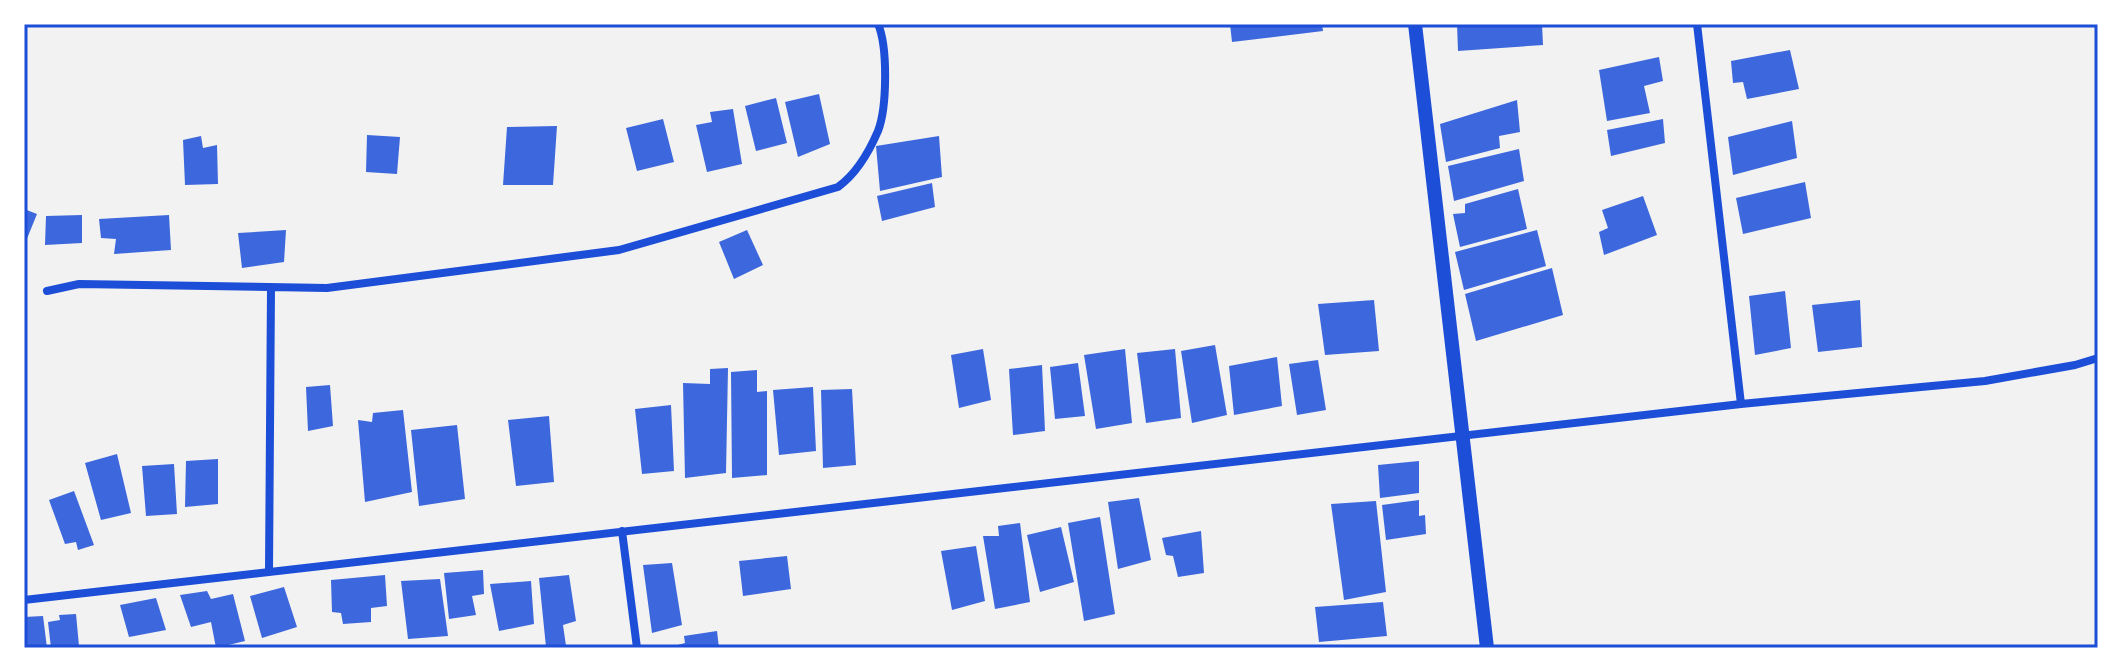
<svg xmlns="http://www.w3.org/2000/svg" width="2122" height="672" viewBox="0 0 2122 672" font-family="'Nunito Sans',sans-serif">
	<style>
		.building { fill: #3d67dc }
		.lines { fill: none; stroke-linecap: round; stroke-linejoin: round }
		.minor { stroke: #1d4ed8; stroke-width: 8 }
		.tertiary { stroke: #1d4ed8; stroke-width: 14 }
		.neatline { fill: none; stroke: #1d4ed8; stroke-width: 3 }
	</style>
	<rect width="100%" height="100%" fill="#f2f2f2"/>
	<!-- building -->
	<path class="building" d="M 1230,24 L 1322,24 L 1323,31 L 1232,42 Z
		M 1457,24 L 1542,24 L 1543,45 L 1458,51 Z
		M 1790,50 L 1799,89 L 1747,99 L 1743,82 L 1733,83 L 1731,61 Z
		M 1659,57 L 1663,81 L 1644,86 L 1650,113 L 1607,121 L 1599,70 Z
		M 819,94 L 830,144 L 798,157 L 785,102 Z
		M 776,98 L 787,143 L 756,151 L 745,106 Z
		M 1517,100 L 1520,132 L 1499,136 L 1500,148 L 1446,162 L 1440,124 Z
		M 733,109 L 742,164 L 707,172 L 696,125 L 712,122 L 710,112 Z
		M 663,119 L 674,162 L 637,171 L 626,128 Z
		M 1663,119 L 1665,143 L 1611,156 L 1607,130 Z
		M 1792,121 L 1797,158 L 1733,175 L 1728,137 Z
		M 557,126 L 553,185 L 503,185 L 507,127 Z
		M 367,135 L 400,137 L 397,174 L 366,172 Z
		M 201,136 L 203,148 L 217,145 L 218,184 L 185,185 L 183,140 Z
		M 939,136 L 942,177 L 880,191 L 876,146 Z
		M 1519,149 L 1524,181 L 1454,201 L 1448,166 Z
		M 1805,182 L 1811,218 L 1743,234 L 1736,198 Z
		M 932,183 L 935,207 L 882,221 L 877,196 Z
		M 1518,189 L 1527,229 L 1460,247 L 1453,214 L 1465,213 L 1465,204 Z
		M 1643,196 L 1657,235 L 1604,255 L 1599,232 L 1608,228 L 1602,210 Z
		M 24,209 L 37,214 L 24,246 Z
		M 82,215 L 82,243 L 45,245 L 46,216 Z
		M 169,215 L 171,250 L 114,254 L 116,239 L 101,238 L 99,219 Z
		M 286,230 L 284,262 L 242,268 L 238,233 Z
		M 747,230 L 763,265 L 734,279 L 719,242 Z
		M 1537,230 L 1546,266 L 1464,290 L 1455,252 Z
		M 1552,268 L 1563,315 L 1476,341 L 1465,294 Z
		M 1785,291 L 1791,348 L 1755,355 L 1749,296 Z
		M 1374,300 L 1379,351 L 1325,355 L 1318,304 Z
		M 1860,300 L 1862,347 L 1818,352 L 1812,305 Z
		M 1215,345 L 1227,415 L 1192,423 L 1181,351 Z
		M 983,349 L 991,400 L 959,408 L 951,355 Z
		M 1125,349 L 1132,423 L 1096,429 L 1084,355 Z
		M 1175,349 L 1181,418 L 1146,423 L 1137,353 Z
		M 1277,357 L 1282,406 L 1234,415 L 1229,366 Z
		M 1318,360 L 1326,410 L 1297,415 L 1289,364 Z
		M 1078,363 L 1085,416 L 1055,419 L 1050,367 Z
		M 1042,365 L 1045,431 L 1013,435 L 1009,369 Z
		M 728,368 L 726,473 L 685,478 L 683,383 L 710,384 L 710,369 Z
		M 757,370 L 757,392 L 767,391 L 767,475 L 732,478 L 731,372 Z
		M 330,385 L 333,426 L 308,431 L 306,387 Z
		M 813,387 L 816,451 L 779,455 L 773,390 Z
		M 852,389 L 856,465 L 823,468 L 821,390 Z
		M 671,405 L 674,471 L 642,474 L 635,409 Z
		M 403,410 L 412,492 L 365,502 L 358,420 L 372,422 L 373,413 Z
		M 549,416 L 554,482 L 516,486 L 508,420 Z
		M 457,425 L 465,499 L 419,506 L 411,430 Z
		M 117,454 L 131,513 L 101,520 L 85,463 Z
		M 218,459 L 218,504 L 185,507 L 186,461 Z
		M 1419,461 L 1419,493 L 1380,498 L 1378,465 Z
		M 174,464 L 177,514 L 146,516 L 142,466 Z
		M 74,491 L 94,545 L 78,550 L 76,542 L 65,544 L 49,500 Z
		M 1139,498 L 1151,560 L 1118,569 L 1108,502 Z
		M 1419,500 L 1419,516 L 1425,515 L 1426,534 L 1386,540 L 1382,505 Z
		M 1376,501 L 1386,592 L 1344,600 L 1331,504 Z
		M 1100,517 L 1115,614 L 1084,621 L 1068,523 Z
		M 1020,523 L 1030,602 L 995,609 L 983,536 L 999,536 L 998,526 Z
		M 1061,527 L 1074,582 L 1040,592 L 1027,535 Z
		M 1201,531 L 1204,573 L 1178,577 L 1173,556 L 1166,555 L 1162,538 Z
		M 976,546 L 985,601 L 952,610 L 941,551 Z
		M 787,556 L 791,589 L 743,596 L 739,561 Z
		M 672,563 L 682,625 L 652,633 L 643,565 Z
		M 483,570 L 484,594 L 472,596 L 476,615 L 449,619 L 444,573 Z
		M 385,575 L 387,606 L 371,608 L 371,622 L 343,624 L 341,613 L 332,612 L 331,580 Z
		M 569,575 L 576,621 L 563,625 L 566,646 L 546,647 L 539,578 Z
		M 440,579 L 448,636 L 408,639 L 401,581 Z
		M 531,581 L 534,624 L 499,631 L 490,584 Z
		M 284,587 L 297,627 L 262,638 L 250,596 Z
		M 207,591 L 211,599 L 233,594 L 245,641 L 216,648 L 211,622 L 191,627 L 180,595 Z
		M 156,598 L 166,630 L 129,637 L 120,605 Z
		M 1383,602 L 1387,636 L 1319,642 L 1315,607 Z
		M 76,614 L 79,646 L 51,648 L 48,622 L 60,620 L 59,615 Z
		M 43,616 L 47,648 L 24,648 L 24,617 Z
		M 717,631 L 719,648 L 667,648 L 685,643 L 684,636 Z"/>
	<g class="lines">
		<!-- minor -->
		<path class="minor" d="M 1697,24 L 1741,404
			M 47,291 L 79,284 L 327,288 L 619,250 L 838,187 C 856,174 869,152 878,131 C 887,108 888,47 878,24
			M 622,531 L 637,648
			M 269,571 L 271,288
			M 24,600 L 1741,404 L 1985,381 L 2075,365 L 2098,358"/>
		<!-- tertiary -->
		<path class="tertiary" d="M 1415,24 L 1487,648"/>
	</g>
	<!-- border -->
	<rect width="2122" height="672" fill="none" stroke="#ffffff" stroke-width="52"/>
	<rect x="26" y="26" width="2070" height="620" class="neatline"/>
</svg>
